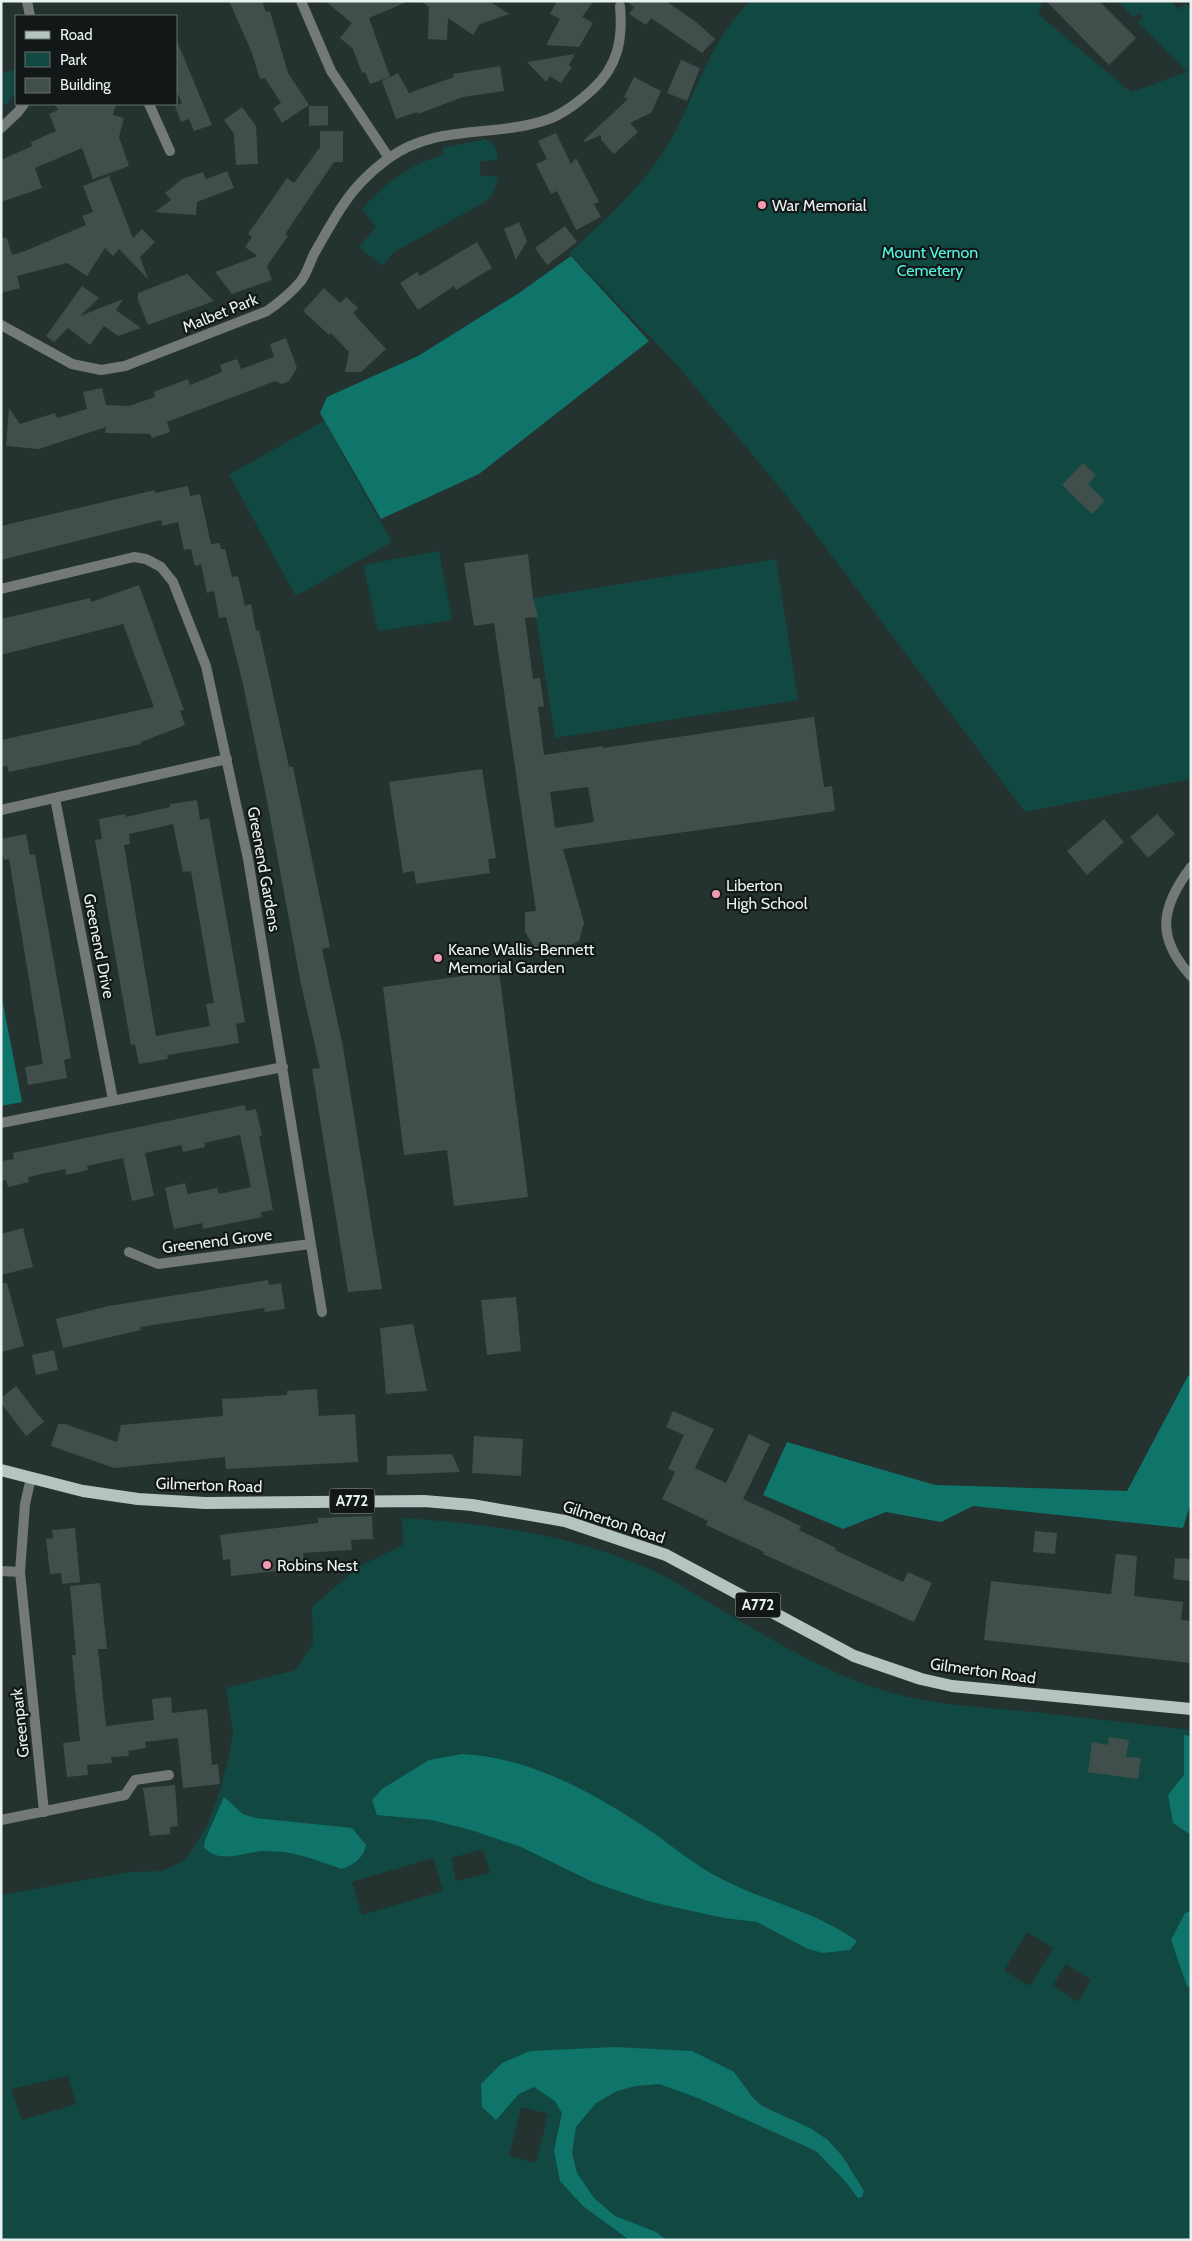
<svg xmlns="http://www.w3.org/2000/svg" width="1192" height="2241" viewBox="0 0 1192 2241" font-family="Cabin,sans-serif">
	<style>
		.green { fill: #114842; fill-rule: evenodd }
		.forest { fill: #0f756a }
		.building { fill: #404f4c; fill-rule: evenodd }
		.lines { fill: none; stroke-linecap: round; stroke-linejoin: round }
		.street { stroke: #727978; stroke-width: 10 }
		.primary { stroke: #b5c3c1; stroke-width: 12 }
		.poi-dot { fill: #f29ab0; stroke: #121817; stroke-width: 2 }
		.labels { text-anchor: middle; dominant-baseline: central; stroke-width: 4.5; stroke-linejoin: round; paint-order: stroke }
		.shield { fill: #121817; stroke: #a8b1b0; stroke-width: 1 }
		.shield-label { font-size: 15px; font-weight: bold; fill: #e9f2f1 }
		.poi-label { font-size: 16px; fill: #e9f2f1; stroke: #121817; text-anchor: start }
		.park-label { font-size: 16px; fill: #52f8e4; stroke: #121817 }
		.street-label { font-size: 16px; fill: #e9f2f1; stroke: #121817 }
	</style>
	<rect width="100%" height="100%" fill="#243230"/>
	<!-- green -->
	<path class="green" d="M 751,1 L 1043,1 L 1038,14 L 1131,92 L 1187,72 L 1138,22 L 1143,18 L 1139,13 L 1134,18 L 1118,1 L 1175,1 L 1173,3 L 1178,10 L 1186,3 L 1191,9 L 1191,779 L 1025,812 L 786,495 L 677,365 L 569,253 C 608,217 647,183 673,136 C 698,89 711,38 751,1 Z
		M 16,69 L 16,91 L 6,106 L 1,101 L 1,74 Z
		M 485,139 C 495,144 498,148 497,160 L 480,161 L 480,175 L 498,177 L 493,194 L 485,202 L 394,252 L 382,266 L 359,247 L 376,227 L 362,209 C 384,184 411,163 444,155 L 442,148 Z
		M 324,421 L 392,542 L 296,596 L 229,475 Z
		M 439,551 L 452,620 L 378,631 L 363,565 Z
		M 776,559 L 798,700 L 555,738 L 533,598 Z
		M 402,1518 C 482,1523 563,1533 638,1564 C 666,1575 692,1592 718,1608 C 773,1640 827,1674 889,1692 C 933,1705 980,1707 1025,1711 C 1081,1717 1136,1724 1191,1730 L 1191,2240 L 1,2240 L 1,1895 L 130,1872 L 162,1871 L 185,1860 L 207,1826 L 219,1794 L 229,1757 L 233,1732 L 226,1688 L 296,1670 L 313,1643 L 312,1607 L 358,1567 L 403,1545 ZM 483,1849 L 490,1873 L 456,1881 L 451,1858 ZM 433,1858 L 443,1891 L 362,1915 L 352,1882 ZM 1027,1932 L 1053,1948 L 1030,1986 L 1004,1971 ZM 1066,1964 L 1091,1980 L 1078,2002 L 1053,1985 ZM 68,2076 L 76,2104 L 22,2120 L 11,2089 ZM 521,2107 L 548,2114 L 536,2163 L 509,2156 Z"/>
	<!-- forest -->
	<path class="forest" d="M 571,256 L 649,341 L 479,474 L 381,519 L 320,413 L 327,397 L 418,356 L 519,293 Z
		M 1,993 L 22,1102 L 1,1106 Z
		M 1191,1375 L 1191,1502 L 1183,1528 L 973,1506 L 941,1522 L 886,1512 L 843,1529 L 763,1495 L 787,1442 L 935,1485 L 1127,1491 L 1188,1376 Z
		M 1184,1735 L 1191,1736 L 1191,1835 L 1173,1823 L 1168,1795 L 1184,1775 Z
		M 462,1754 C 525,1757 585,1788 637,1822 C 663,1838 686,1859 712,1874 C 758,1900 814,1910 857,1941 L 850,1950 L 823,1953 L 808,1949 L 757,1922 L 724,1918 L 651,1902 L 595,1883 L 521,1847 L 474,1831 L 432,1820 L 377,1815 L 372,1800 L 382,1789 L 429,1760 Z
		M 224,1797 L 243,1814 L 255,1818 L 352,1828 L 366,1845 C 363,1858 355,1864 342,1869 C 315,1860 293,1850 263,1851 C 243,1852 219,1865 204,1847 L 205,1840 Z
		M 1191,1911 L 1191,1988 L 1187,1986 L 1171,1940 L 1185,1913 Z
		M 614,2047 L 692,2051 L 734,2072 L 753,2098 L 762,2106 L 810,2128 L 828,2140 L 843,2157 L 864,2191 L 862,2197 L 858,2198 L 846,2182 L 816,2151 L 698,2098 L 659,2084 L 636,2086 L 617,2091 L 596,2103 L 576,2127 L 572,2153 L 577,2173 L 594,2198 L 615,2216 L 656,2232 L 665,2239 L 628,2239 L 583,2206 L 560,2181 L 554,2151 L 562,2113 L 555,2101 L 534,2087 L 519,2094 L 496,2120 L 482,2107 L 481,2084 L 502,2063 L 530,2051 Z"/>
	<!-- building -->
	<path class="building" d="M 229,1 L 262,1 L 266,12 L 270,11 L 288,73 L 309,105 L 282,123 L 273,108 L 281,103 L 265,78 L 260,79 L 252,53 Z
		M 325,1 L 409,1 L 369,18 L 390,77 L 370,84 L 365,72 L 362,73 L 353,49 L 340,38 L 352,23 Z
		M 421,1 L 489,1 L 509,14 L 480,24 L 473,35 L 448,18 L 447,40 L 428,39 L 429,7 Z
		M 557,1 L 594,1 L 582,17 L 593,23 L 579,47 L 546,45 L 560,19 L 550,14 Z
		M 626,1 L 666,1 L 696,22 L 715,39 L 702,53 L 651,18 L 646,25 L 629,14 L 634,7 Z
		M 1046,1 L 1099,1 L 1136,38 L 1109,65 Z
		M 176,39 L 212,125 L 194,131 L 189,119 L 181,122 L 175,106 L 182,103 L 176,90 Z
		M 575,54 L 569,65 L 572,67 L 561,83 L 550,76 L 546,82 L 527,62 Z
		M 681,60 L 700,68 L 687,101 L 667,93 Z
		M 500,66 L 504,91 L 463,97 L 418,114 L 417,112 L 396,119 L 382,81 L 398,73 L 409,93 L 454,77 L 453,74 Z
		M 634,77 L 661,91 L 651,113 L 630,123 L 638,132 L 614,154 L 601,140 L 601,135 L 585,142 L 584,140 L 628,99 L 624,97 Z
		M 55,104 L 116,104 L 113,115 L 124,118 L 119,137 L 129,166 L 93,179 L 82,148 L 35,168 L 42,188 L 1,202 L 1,160 L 32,146 L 31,142 L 56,131 L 49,114 L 58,110 Z
		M 309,106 L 328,106 L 328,125 L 309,126 Z
		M 242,107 L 256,126 L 258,164 L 236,165 L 234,134 L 224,120 Z
		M 320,131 L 343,131 L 343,162 L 334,162 L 285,234 L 288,236 L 267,266 L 272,280 L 232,294 L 215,272 L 257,256 L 245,247 L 252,237 L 248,234 L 287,178 L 294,183 L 320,147 Z
		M 556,133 L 571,164 L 576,158 L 599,202 L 594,204 L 601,217 L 576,230 L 557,191 L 551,194 L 536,164 L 547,159 L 538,141 Z
		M 227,171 L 234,188 L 197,202 L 196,215 L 155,212 L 171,200 L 165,193 L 182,179 L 203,172 L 206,179 Z
		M 109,176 L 133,238 L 142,229 L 155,242 L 140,257 L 148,279 L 119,249 L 113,256 L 105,248 L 87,276 L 67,263 L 17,276 L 20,288 L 1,293 L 1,238 L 7,238 L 12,255 L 25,251 L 86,225 L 82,216 L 93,212 L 83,186 Z
		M 519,222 L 527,241 L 516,260 L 504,229 Z
		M 565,226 L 577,242 L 547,265 L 535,248 Z
		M 477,242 L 492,268 L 456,290 L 454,286 L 418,310 L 400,283 L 417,272 L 420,276 Z
		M 187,274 L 214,301 L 148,325 L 138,300 L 138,293 Z
		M 82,286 L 99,298 L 80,316 L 123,299 L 116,310 L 141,328 L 118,336 L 104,326 L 90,345 L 68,328 L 54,342 L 46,336 Z
		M 324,288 L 340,303 L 346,297 L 358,308 L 353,313 L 386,349 L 361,372 L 345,372 L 349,352 L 331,333 L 329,335 L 303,311 Z
		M 286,338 L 297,368 L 289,381 L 282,384 L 275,381 L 167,422 L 170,432 L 152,438 L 150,434 L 105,433 L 106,427 L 39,449 L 6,446 L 9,408 L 20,424 L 55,413 L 57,418 L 87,409 L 83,392 L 102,388 L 106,405 L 129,406 L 155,397 L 154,392 L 188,379 L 190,385 L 222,372 L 220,365 L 237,359 L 241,369 L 274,357 L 270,344 Z
		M 1083,463 L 1096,475 L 1088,484 L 1105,501 L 1092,514 L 1062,485 Z
		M 188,486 L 190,496 L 200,494 L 211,544 L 220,543 L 221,549 L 225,549 L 232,577 L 238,576 L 245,606 L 251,604 L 256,631 L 259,630 L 289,767 L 293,767 L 330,947 L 322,949 L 343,1047 L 382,1289 L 348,1292 L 312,1069 L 320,1068 L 301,984 L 267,801 L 243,684 L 226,617 L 219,618 L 214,591 L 207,593 L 201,564 L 195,566 L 191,549 L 184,550 L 178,522 L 162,526 L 161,520 L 1,560 L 1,526 L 155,490 L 155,493 Z
		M 528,554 L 533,598 L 538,617 L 525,618 L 533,679 L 540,678 L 544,706 L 538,707 L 544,755 L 603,746 L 603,748 L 814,717 L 824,787 L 832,786 L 835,811 L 563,849 L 584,923 L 579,941 L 558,952 L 535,948 L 525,932 L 525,912 L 536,911 L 494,623 L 474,626 L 464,563 ZM 588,787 L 594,822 L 555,828 L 550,792 Z
		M 139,585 L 184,710 L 180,711 L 185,725 L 141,742 L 141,744 L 9,772 L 7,766 L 1,767 L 1,740 L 154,707 L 123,624 L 1,655 L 1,619 L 90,598 L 91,602 Z
		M 482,769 L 496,858 L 488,859 L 490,873 L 416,884 L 414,871 L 403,873 L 389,782 Z
		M 197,800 L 200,820 L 209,818 L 245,1022 L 236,1024 L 239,1043 L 167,1055 L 168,1059 L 139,1064 L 135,1044 L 131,1045 L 95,840 L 102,839 L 99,819 L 125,814 L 126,817 L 170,807 L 170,804 ZM 173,824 L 183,872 L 191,871 L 214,1003 L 206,1004 L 210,1026 L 156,1036 L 124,845 L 130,844 L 129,834 Z
		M 1157,814 L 1175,834 L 1148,858 L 1130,837 Z
		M 1104,819 L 1124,842 L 1087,875 L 1067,851 Z
		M 26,834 L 30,855 L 35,854 L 71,1058 L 64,1060 L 67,1078 L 28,1085 L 25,1067 L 43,1064 L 9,859 L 4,860 L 1,846 L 1,839 Z
		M 499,971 L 528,1197 L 454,1206 L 447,1150 L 404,1155 L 383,987 Z
		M 245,1105 L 246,1111 L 256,1109 L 262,1135 L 259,1136 L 273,1210 L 261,1212 L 262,1217 L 203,1229 L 202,1223 L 174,1229 L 165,1188 L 185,1183 L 188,1194 L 217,1188 L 219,1194 L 251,1187 L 240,1135 L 204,1143 L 205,1147 L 183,1152 L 181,1145 L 145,1153 L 154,1196 L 132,1201 L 123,1158 L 87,1166 L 88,1170 L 66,1175 L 65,1169 L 28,1177 L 29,1182 L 8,1187 L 6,1180 L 1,1181 L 1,1161 L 14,1159 L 13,1153 Z
		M 23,1228 L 33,1267 L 1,1275 L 1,1234 Z
		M 268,1280 L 269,1285 L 281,1283 L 285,1309 L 265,1312 L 264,1308 L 140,1327 L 141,1330 L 63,1348 L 56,1319 L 109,1306 Z
		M 1,1283 L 7,1283 L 24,1346 L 1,1352 Z
		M 516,1297 L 521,1351 L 487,1355 L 481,1300 Z
		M 413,1324 L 427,1391 L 386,1394 L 380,1328 Z
		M 54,1350 L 58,1370 L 36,1375 L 32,1355 Z
		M 16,1386 L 44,1422 L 26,1436 L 1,1403 L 1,1398 Z
		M 317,1389 L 319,1416 L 355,1414 L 358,1462 L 226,1469 L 225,1457 L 114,1468 L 51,1446 L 58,1424 L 65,1424 L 117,1442 L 121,1425 L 223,1416 L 222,1399 L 287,1395 L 287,1391 Z
		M 673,1411 L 714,1429 L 695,1468 L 726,1483 L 749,1434 L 770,1444 L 743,1499 L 801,1526 L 799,1530 L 836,1548 L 835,1550 L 903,1582 L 908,1572 L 932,1583 L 914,1622 L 763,1554 L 764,1552 L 706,1525 L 708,1521 L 662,1499 L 675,1472 L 668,1469 L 684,1435 L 666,1427 Z
		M 474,1436 L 523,1439 L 521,1476 L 472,1473 Z
		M 452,1454 L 460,1472 L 387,1475 L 387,1456 Z
		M 372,1516 L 373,1539 L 351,1540 L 352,1550 L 303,1553 L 305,1568 L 231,1576 L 230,1559 L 223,1560 L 220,1535 L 318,1523 L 318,1518 Z
		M 75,1528 L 80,1582 L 62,1584 L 61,1573 L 50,1574 L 46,1539 L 53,1538 L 52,1530 Z
		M 1035,1531 L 1057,1533 L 1055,1554 L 1033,1552 Z
		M 1116,1554 L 1137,1556 L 1134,1596 L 1183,1602 L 1181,1620 L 1191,1621 L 1191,1663 L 984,1640 L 991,1581 L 1111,1594 Z
		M 1175,1558 L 1191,1559 L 1191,1581 L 1173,1579 Z
		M 100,1583 L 107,1649 L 98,1649 L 106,1726 L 154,1720 L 152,1699 L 171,1697 L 172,1713 L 207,1709 L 212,1765 L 218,1764 L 220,1784 L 183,1788 L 178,1738 L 145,1742 L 146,1748 L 128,1751 L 129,1756 L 111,1757 L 112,1763 L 87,1765 L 88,1775 L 67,1777 L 63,1743 L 80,1741 L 72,1655 L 76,1655 L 70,1586 Z
		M 1109,1737 L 1129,1740 L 1126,1757 L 1141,1758 L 1138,1779 L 1088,1772 L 1092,1742 L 1108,1745 Z
		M 175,1785 L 178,1826 L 170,1827 L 170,1834 L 150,1836 L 143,1788 Z"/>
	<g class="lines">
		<!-- street -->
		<path class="street" d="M 27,1 L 30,16
			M 301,1 L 331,71 L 389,158
			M 149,104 L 170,151
			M 1,128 L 18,112 L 24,104
			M 1,325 L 72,364 L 101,370 L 125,366 L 267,311 C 280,302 291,293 301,281 C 307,273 310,262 314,254 C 323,238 332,222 341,208 C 353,189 371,171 389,158 C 437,123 496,138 549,119 C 565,113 581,100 593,89 C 618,66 623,39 620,6
			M 1,589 L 134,557 L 146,559 L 161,567 L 173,582 L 206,666 L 248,859 L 322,1312
			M 55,798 L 113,1100
			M 1,810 L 227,759
			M 1191,867 C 1161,907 1155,937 1191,976
			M 1,1123 L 283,1067
			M 129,1252 L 158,1264 L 310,1244
			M 31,1478 L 25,1504 L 20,1572 L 44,1812
			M 1,1571 L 20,1572
			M 1,1820 L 125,1795 L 135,1780 L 169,1775"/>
		<!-- primary -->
		<path class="primary" d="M 1,1470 L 83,1491 L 138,1499 L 205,1503 L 424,1501 L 472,1505 L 565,1521 L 666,1555 L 854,1656 L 921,1679 L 952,1686 L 1191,1709"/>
	</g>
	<!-- markers -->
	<g class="poi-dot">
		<circle cx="762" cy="205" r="5"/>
		<circle cx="716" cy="894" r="5"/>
		<circle cx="438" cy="958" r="5"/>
		<circle cx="267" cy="1565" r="5"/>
	</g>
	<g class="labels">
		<!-- shield labels -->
		<g class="shield">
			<rect x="329.5" y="1488.5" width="45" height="25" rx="4"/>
			<rect x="735.5" y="1592.5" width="45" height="25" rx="4"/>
		</g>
		<g class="shield-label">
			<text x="352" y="1501">A772</text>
			<text x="758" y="1605">A772</text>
		</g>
		<!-- poi labels -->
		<g class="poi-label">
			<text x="772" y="205">War Memorial</text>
			<text x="726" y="885">Liberton<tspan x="726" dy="18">High School</tspan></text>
			<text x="448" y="949">Keane Wallis-Bennett<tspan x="448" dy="18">Memorial Garden</tspan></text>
			<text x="277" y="1565">Robins Nest</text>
		</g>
		<!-- park labels -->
		<g class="park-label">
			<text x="930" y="252">Mount Vernon<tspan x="930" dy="18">Cemetery</tspan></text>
		</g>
		<!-- street labels -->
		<g class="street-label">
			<text transform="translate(220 313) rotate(-22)">Malbet Park</text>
			<text transform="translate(264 869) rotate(80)">Greenend Gardens</text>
			<text transform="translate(99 946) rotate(79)">Greenend Drive</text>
			<text transform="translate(217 1241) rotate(-7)">Greenend Grove</text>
			<text transform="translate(209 1485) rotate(2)">Gilmerton Road</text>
			<text transform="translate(614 1522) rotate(18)">Gilmerton Road</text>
			<text transform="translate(983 1671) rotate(8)">Gilmerton Road</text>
			<text transform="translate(20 1723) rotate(-96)">Greenpark</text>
		</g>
	</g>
	<!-- border -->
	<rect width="1192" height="2241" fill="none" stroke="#e9f2f1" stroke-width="5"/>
	<!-- legend -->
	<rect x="15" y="15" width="162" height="90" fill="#121817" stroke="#686f6e"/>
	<rect x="25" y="31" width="25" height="8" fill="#b5c3c1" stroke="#686f6e"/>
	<text x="60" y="40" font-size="15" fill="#e9f2f1">Road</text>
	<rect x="25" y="52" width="25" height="15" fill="#114842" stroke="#686f6e"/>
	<text x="60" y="65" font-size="15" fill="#e9f2f1">Park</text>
	<rect x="25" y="78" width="25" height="15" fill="#404f4c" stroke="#686f6e"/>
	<text x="60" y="90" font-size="15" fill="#e9f2f1">Building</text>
</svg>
